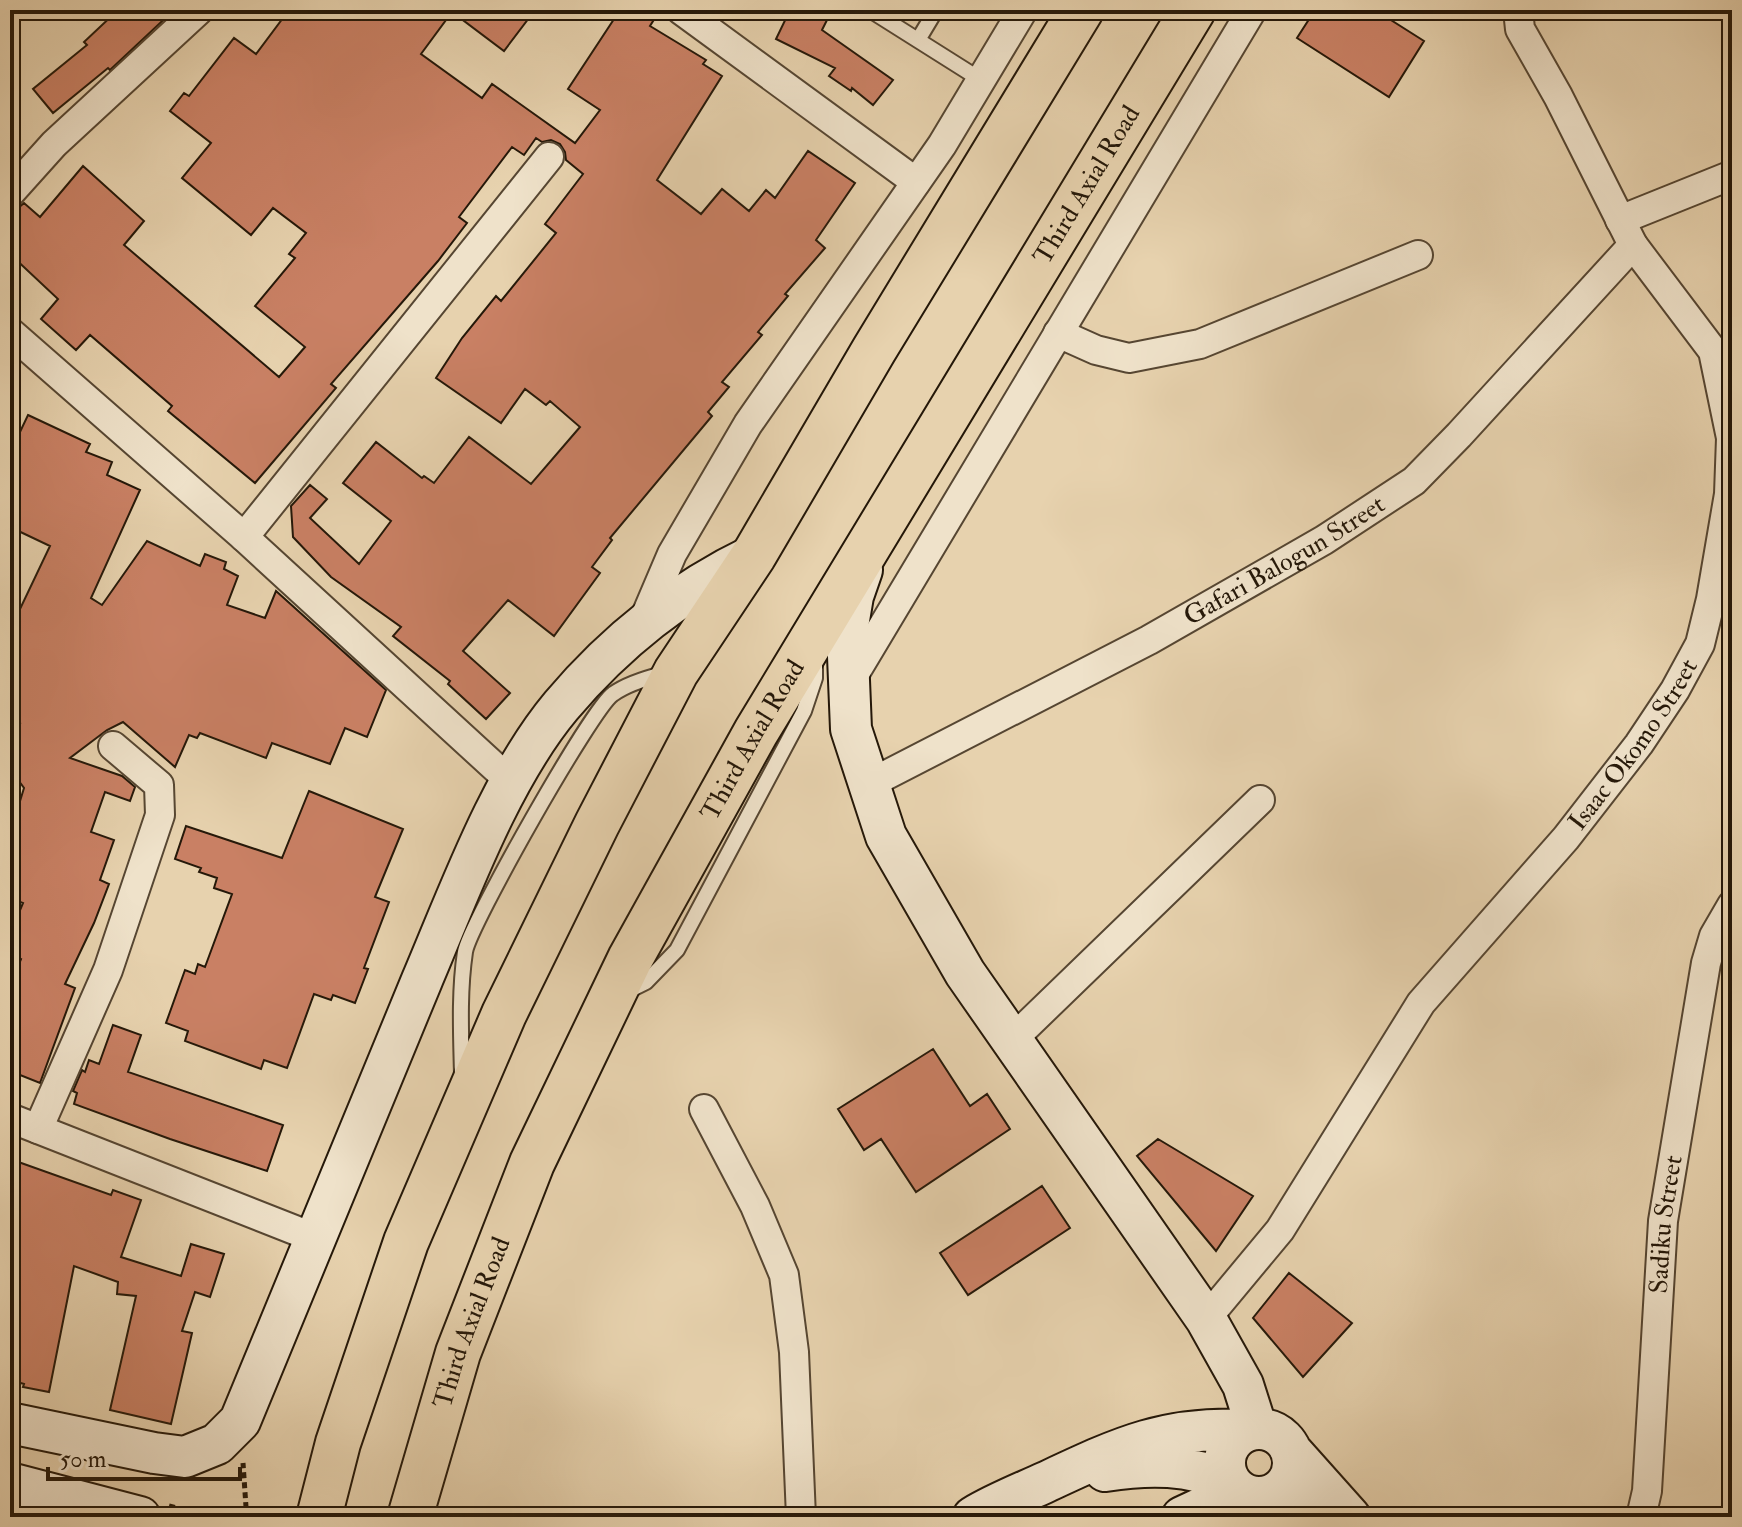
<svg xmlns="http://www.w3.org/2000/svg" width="1742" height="1527" viewBox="0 0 1742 1527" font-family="'IM FELL Double Pica',serif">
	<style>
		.building { fill: #c98064; stroke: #251809; stroke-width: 2 }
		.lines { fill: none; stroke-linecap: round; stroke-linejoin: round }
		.lane-casing { stroke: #564632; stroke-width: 18 }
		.street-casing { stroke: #564632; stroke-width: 32 }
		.secondary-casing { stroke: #251809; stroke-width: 44 }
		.highway-casing { stroke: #251809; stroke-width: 48 }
		.path { stroke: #251809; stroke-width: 5; stroke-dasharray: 6 4; stroke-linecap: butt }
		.lane { stroke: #efe2ca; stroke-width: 14 }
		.street { stroke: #efe2ca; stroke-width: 28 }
		.secondary { stroke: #efe2ca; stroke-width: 40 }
		.highway { stroke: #e7d2ae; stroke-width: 44 }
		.labels { text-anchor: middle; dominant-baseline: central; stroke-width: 6; stroke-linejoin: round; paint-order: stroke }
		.street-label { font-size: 26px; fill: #251809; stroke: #efe2ca }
	</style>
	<rect width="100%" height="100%" fill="#e7d2ae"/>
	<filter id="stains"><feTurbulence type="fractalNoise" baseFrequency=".0025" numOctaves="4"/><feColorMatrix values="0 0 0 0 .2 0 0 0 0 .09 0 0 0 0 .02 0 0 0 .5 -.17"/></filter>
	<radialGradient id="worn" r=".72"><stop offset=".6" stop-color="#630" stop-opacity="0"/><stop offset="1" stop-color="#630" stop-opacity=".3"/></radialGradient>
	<!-- building -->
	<path class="building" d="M 118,10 L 174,10 L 110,70 L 108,68 L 53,113 L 33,89 L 87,45 L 84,42 Z
		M 289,10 L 535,10 L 504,51 L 452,12 L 421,54 L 482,98 L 492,84 L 575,143 L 600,110 L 568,89 L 620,10 L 660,10 L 650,26 L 706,60 L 703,64 L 722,76 L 657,180 L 701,214 L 722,189 L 749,211 L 766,190 L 775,198 L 808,151 L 855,183 L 816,240 L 825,248 L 785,294 L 788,296 L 758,332 L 762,335 L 722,382 L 729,387 L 708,412 L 712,416 L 610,538 L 612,540 L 592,567 L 600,573 L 554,636 L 508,600 L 463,651 L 510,693 L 486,719 L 448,684 L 450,681 L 393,636 L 401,627 L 331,577 L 293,537 L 291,506 L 310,485 L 327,499 L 310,518 L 359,564 L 391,521 L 343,483 L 376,442 L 422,478 L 424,476 L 434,483 L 469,437 L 531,484 L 580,427 L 550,401 L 546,405 L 525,389 L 501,423 L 436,378 L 462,338 L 496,296 L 501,301 L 556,233 L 545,224 L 583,174 L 566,160 L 565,152 L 560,144 L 551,140 L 542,142 L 536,138 L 524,155 L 512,147 L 459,217 L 467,223 L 438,261 L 331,384 L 336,388 L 255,483 L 168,411 L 172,406 L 90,335 L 76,350 L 41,319 L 58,299 L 10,254 L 10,215 L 24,203 L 40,217 L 83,166 L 144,221 L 124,245 L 279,377 L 305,347 L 255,306 L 295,258 L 289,254 L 306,233 L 273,208 L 251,235 L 182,178 L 211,143 L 170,111 L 184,93 L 189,96 L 234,38 L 256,54 Z
		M 790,10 L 832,10 L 822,30 L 893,80 L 873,105 L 852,88 L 851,91 L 829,76 L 835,68 L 776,39 Z
		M 1315,10 L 1375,10 L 1424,41 L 1389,97 L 1297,38 Z
		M 28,415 L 90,444 L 86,452 L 112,462 L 107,475 L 140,490 L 91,598 L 102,605 L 147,541 L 200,566 L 205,554 L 226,562 L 224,569 L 238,576 L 227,605 L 265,618 L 276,591 L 386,690 L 367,737 L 345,728 L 330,764 L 272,743 L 266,758 L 200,733 L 197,738 L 189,735 L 175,767 L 123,722 L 107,730 L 70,758 L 122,776 L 135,787 L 130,801 L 105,792 L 91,832 L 114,840 L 100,880 L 109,884 L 94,923 L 65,984 L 75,988 L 40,1083 L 10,1071 L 10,988 L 21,959 L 10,955 L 10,934 L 23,903 L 10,898 L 10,834 L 24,788 L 10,769 L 10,730 L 20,723 L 10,710 L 10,630 L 50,546 L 10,527 L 10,453 Z
		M 309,791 L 403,829 L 375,897 L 389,902 L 364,968 L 368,969 L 355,1003 L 333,995 L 331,1000 L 314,994 L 287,1068 L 264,1060 L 261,1069 L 185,1041 L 188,1031 L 166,1023 L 185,970 L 195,974 L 198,964 L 205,967 L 232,894 L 214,888 L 217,878 L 199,872 L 201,868 L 175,859 L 186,826 L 282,858 Z
		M 113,1025 L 141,1035 L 128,1072 L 283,1125 L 267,1171 L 170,1139 L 74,1104 L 77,1093 L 73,1091 L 82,1070 L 85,1072 L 89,1060 L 99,1064 Z
		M 933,1049 L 970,1106 L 987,1094 L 1010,1129 L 916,1192 L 881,1139 L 864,1150 L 838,1109 Z
		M 1158,1139 L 1253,1196 L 1216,1251 L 1137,1156 Z
		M 10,1159 L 111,1195 L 113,1190 L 141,1200 L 121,1257 L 181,1276 L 191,1244 L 224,1254 L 210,1297 L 195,1292 L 182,1331 L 192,1333 L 171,1424 L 110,1410 L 136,1296 L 117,1294 L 118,1282 L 74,1266 L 49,1392 L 23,1387 L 24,1384 L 10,1380 Z
		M 1042,1186 L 1070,1228 L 968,1295 L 940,1253 Z
		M 1289,1273 L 1352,1323 L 1303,1377 L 1253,1318 Z"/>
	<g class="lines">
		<defs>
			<path id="lane" d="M 870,10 L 981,80
				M 918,40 L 936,10
				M 626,992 L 646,982 L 677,950 L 804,711 L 815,678 L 815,659
				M 462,1074 C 461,1034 459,992 465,952 C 469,926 592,708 613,694 C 627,684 647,678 663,674"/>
			<g id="street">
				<path d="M 681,10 L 916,182"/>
				<path d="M 10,193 L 54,144 L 199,10"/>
				<path d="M 1620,220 L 1732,175"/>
				<path d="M 10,332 L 244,537 L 510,781"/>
				<path d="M 1058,333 L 1096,350 L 1129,358 L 1200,344 L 1418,255"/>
				<path d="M 244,537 L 549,157"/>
				<path d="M 643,622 L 672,554 L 748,424 L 942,145 L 1023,10"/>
				<path d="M 849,683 L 1252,10"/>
				<path id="s1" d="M 867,785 L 1149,640 L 1324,540 L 1414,481 L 1459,435 L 1633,245"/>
				<path d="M 1013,1039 L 1260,800"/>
				<path d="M 704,1109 L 755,1206 L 784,1275 L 794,1352 L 801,1517"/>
				<path d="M 10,1118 L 315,1238"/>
				<path d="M 38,1129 L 108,970 L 160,815 L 159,785 L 113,746"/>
				<path id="s2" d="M 1206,1319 L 1280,1230 L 1421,1003 L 1566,838 L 1639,744 L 1675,690 L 1700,644 L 1711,599 L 1729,494 L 1731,438 L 1713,351 L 1633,245 L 1558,96 L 1520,29 L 1518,10"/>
				<path id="s3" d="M 1641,1517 L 1647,1491 L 1663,1221 L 1706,963 L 1714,936 L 1732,905"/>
			</g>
			<path id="secondary" d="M 862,570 L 853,596 L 847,632 L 851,729 L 886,836 L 965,973 L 1206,1319 L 1243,1385 L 1257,1429
				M 10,1423 L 154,1453 L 185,1457 L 217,1444 L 240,1421 C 300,1274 360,1127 422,980 C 459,893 500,779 561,706 C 614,643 679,591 754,555
				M1225 1463a34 34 0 1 1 68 0a34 34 0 1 1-68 0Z
				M 1292,1452 L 1350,1517
				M 1105,1471 C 1150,1464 1188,1464 1230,1482
				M 10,1483 L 140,1517
				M 1270,1496 L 1284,1501 L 1303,1517
				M 973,1517 C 996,1503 1022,1493 1046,1482 C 1121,1447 1164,1426 1249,1430
				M 1182,1517 L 1212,1503 L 1249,1496"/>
			<g id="highway">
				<path d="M 319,1517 L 338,1443 L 406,1242 L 504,1014 L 597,824 L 676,672 L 754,555 L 874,350 L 1081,10"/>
				<path id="s4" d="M 410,1517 L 458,1353 L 532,1163 L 630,959 L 756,732 L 1193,10"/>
			</g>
		</defs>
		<!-- lane casing -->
		<use href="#lane" class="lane-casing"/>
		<!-- street casing -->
		<use href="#street" class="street-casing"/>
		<!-- secondary casing -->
		<use href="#secondary" class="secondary-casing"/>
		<!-- highway casing -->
		<use href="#highway" class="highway-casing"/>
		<!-- path -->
		<path class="path" d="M 169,1506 L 211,1517
			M 241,1517 L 246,1507 L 243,1463"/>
		<!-- lane -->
		<use href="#lane" class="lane"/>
		<!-- street -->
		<use href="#street" class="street"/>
		<!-- secondary -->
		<use href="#secondary" class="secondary"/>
		<!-- highway -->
		<use href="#highway" class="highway"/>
	</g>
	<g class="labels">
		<!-- street labels -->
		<g class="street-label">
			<text stroke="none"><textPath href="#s4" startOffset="1500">Third Axial Road</textPath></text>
			<text stroke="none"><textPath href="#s1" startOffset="474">Gafari Balogun Street</textPath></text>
			<text stroke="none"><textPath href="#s4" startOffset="852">Third Axial Road</textPath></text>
			<text stroke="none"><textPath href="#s2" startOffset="718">Isaac Okomo Street</textPath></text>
			<text stroke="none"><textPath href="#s3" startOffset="294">Sadiku Street</textPath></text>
			<text stroke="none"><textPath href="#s4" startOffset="204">Third Axial Road</textPath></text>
		</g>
	</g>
	<!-- margin -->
	<rect width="1742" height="1527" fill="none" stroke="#e7d2ae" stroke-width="40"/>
	<rect x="12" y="12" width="1718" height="1503" fill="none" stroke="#251809" stroke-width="4"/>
	<rect x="20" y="20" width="1702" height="1487" fill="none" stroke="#251809" stroke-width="2"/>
	<!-- scale -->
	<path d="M48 1467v12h192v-12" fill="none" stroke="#251809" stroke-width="4"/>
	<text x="60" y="1467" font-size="24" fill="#251809" stroke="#efe2ca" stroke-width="6" paint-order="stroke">50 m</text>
	<rect width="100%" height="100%" filter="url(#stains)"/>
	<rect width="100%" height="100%" fill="url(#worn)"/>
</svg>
